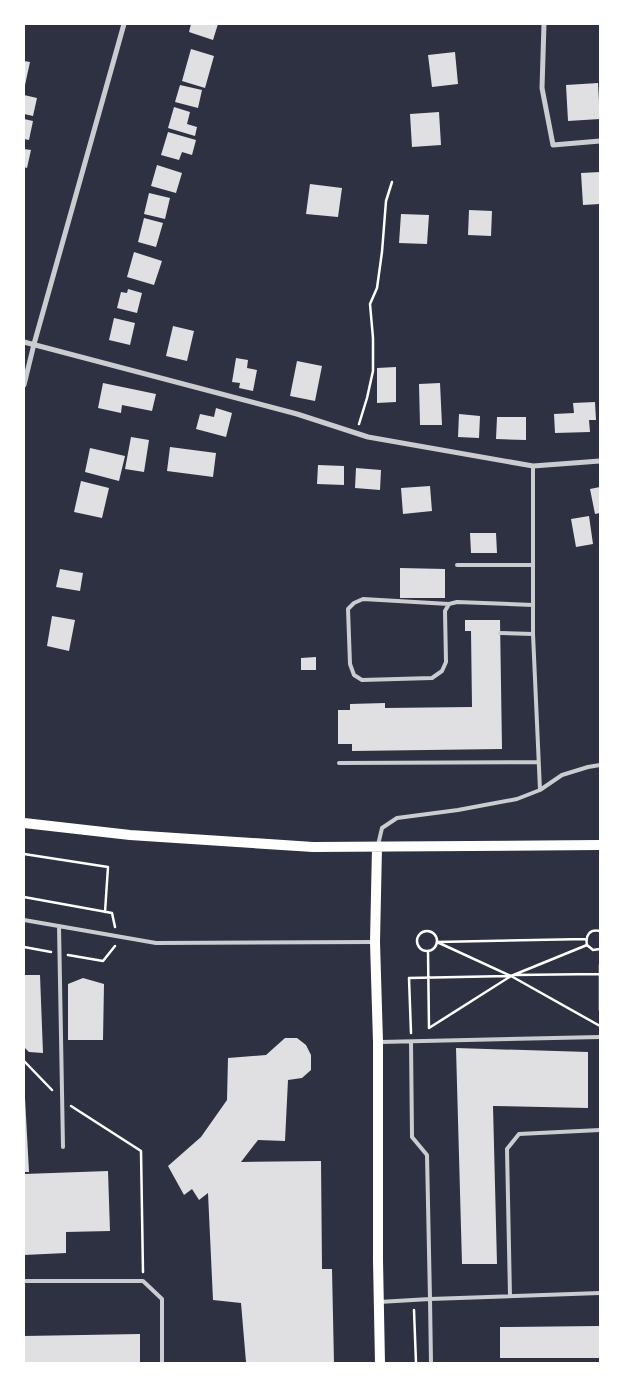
<svg xmlns="http://www.w3.org/2000/svg" width="624" height="1387" viewBox="0 0 624 1387" font-family="Mulish,sans-serif">
	<style>
		.building { fill: #e0e0e3 }
		.lines { fill: none; stroke-linecap: round; stroke-linejoin: round }
		.path { stroke: #fff; stroke-width: 2.5 }
		.service { stroke: #caccd0; stroke-width: 4 }
		.minor { stroke: #caccd0; stroke-width: 5 }
		.secondary { stroke: #fff; stroke-width: 10 }
	</style>
	<rect width="100%" height="100%" fill="#2d3142"/>
	<!-- building -->
	<path class="building" d="M 191,24 L 218,24 L 213,40 L 189,32 Z
		M 191,49 L 214,56 L 205,88 L 182,81 Z
		M 455,52 L 458,84 L 432,87 L 428,55 Z
		M 24,61 L 30,62 L 25,85 L 24,85 Z
		M 598,83 L 600,119 L 568,121 L 566,85 Z
		M 180,85 L 202,90 L 198,108 L 175,102 Z
		M 24,95 L 37,98 L 33,116 L 24,114 Z
		M 174,107 L 190,112 L 187,124 L 197,127 L 195,136 L 168,128 Z
		M 439,112 L 441,145 L 412,147 L 410,114 Z
		M 24,119 L 33,121 L 29,140 L 24,139 Z
		M 168,132 L 196,140 L 192,155 L 182,152 L 179,160 L 161,155 Z
		M 24,149 L 31,150 L 27,168 L 24,167 Z
		M 157,165 L 182,173 L 176,193 L 151,186 Z
		M 600,172 L 600,204 L 583,205 L 581,173 Z
		M 310,184 L 342,188 L 338,217 L 306,214 Z
		M 149,193 L 170,198 L 165,219 L 144,214 Z
		M 469,210 L 492,211 L 491,236 L 468,235 Z
		M 401,214 L 429,215 L 427,244 L 399,243 Z
		M 144,218 L 163,223 L 156,247 L 138,242 Z
		M 134,252 L 162,261 L 154,285 L 127,277 Z
		M 128,289 L 142,293 L 137,313 L 117,308 L 121,292 L 127,293 Z
		M 114,318 L 135,323 L 130,345 L 109,340 Z
		M 173,326 L 194,331 L 187,361 L 166,356 Z
		M 236,358 L 248,360 L 247,368 L 257,370 L 253,391 L 239,388 L 240,383 L 232,382 Z
		M 297,361 L 322,366 L 315,401 L 290,396 Z
		M 396,367 L 396,402 L 377,403 L 377,368 Z
		M 103,383 L 156,394 L 152,411 L 122,405 L 121,413 L 98,408 Z
		M 440,383 L 442,425 L 420,425 L 419,384 Z
		M 595,402 L 596,420 L 589,420 L 590,432 L 555,433 L 554,414 L 574,413 L 573,403 Z
		M 216,408 L 232,413 L 226,437 L 196,429 L 200,414 L 214,417 Z
		M 459,414 L 480,416 L 479,438 L 458,437 Z
		M 497,417 L 526,417 L 526,440 L 496,439 Z
		M 131,437 L 149,440 L 144,472 L 125,469 Z
		M 170,447 L 216,453 L 213,477 L 167,471 Z
		M 90,448 L 125,456 L 119,481 L 85,472 Z
		M 318,465 L 344,466 L 344,485 L 317,484 Z
		M 356,468 L 381,470 L 380,490 L 355,488 Z
		M 81,481 L 109,488 L 102,518 L 74,512 Z
		M 430,486 L 432,511 L 403,514 L 401,488 Z
		M 600,487 L 600,513 L 595,514 L 590,489 Z
		M 589,516 L 593,544 L 576,547 L 571,519 Z
		M 470,533 L 496,533 L 497,553 L 471,553 Z
		M 400,568 L 445,569 L 445,598 L 400,598 Z
		M 60,569 L 83,573 L 80,591 L 56,587 Z
		M 52,616 L 75,620 L 69,651 L 47,646 Z
		M 465,620 L 500,620 L 502,749 L 352,751 L 352,744 L 338,744 L 338,710 L 350,710 L 350,704 L 385,703 L 385,708 L 472,707 L 471,631 L 465,631 Z
		M 316,657 L 316,670 L 301,670 L 301,658 Z
		M 24,975 L 40,975 L 43,1053 L 29,1052 L 24,1047 Z
		M 83,978 L 104,984 L 103,1040 L 68,1040 L 68,984 Z
		M 285,1038 L 297,1038 L 306,1045 L 311,1055 L 311,1070 L 302,1078 L 288,1080 L 285,1141 L 258,1140 L 241,1162 L 321,1161 L 322,1269 L 332,1269 L 334,1363 L 253,1363 L 253,1362 L 246,1362 L 241,1303 L 213,1300 L 208,1193 L 199,1200 L 192,1189 L 184,1195 L 168,1166 L 201,1137 L 227,1100 L 228,1058 L 266,1055 Z
		M 456,1048 L 588,1052 L 588,1108 L 493,1106 L 497,1264 L 462,1264 Z
		M 24,1098 L 25,1098 L 29,1172 L 24,1172 Z
		M 108,1171 L 110,1231 L 66,1232 L 66,1253 L 24,1255 L 24,1174 Z
		M 600,1326 L 600,1358 L 500,1358 L 500,1327 Z
		M 140,1334 L 140,1363 L 24,1363 L 24,1336 Z"/>
	<g class="lines">
		<!-- path -->
		<path class="path" d="M 359,424 L 367,398 L 373,371 L 373,338 L 370,304 L 377,288 L 382,252 L 386,201 L 392,182
			M 24,854 L 108,867 L 105,912
			M 24,897 L 112,913 L 115,927
			M 600,931 C 590,929 585,935 587,945 L 593,950 L 600,949
			M417 941a10 10 0 1 1 20 0a10 10 0 1 1-20 0Z
			M 586,939 L 437,942 L 511,976 L 600,1026
			M 24,947 L 51,952
			M 428,951 L 429,1028 L 511,976 L 587,945
			M 68,955 L 103,961 L 115,946
			M 600,965 L 600,1010
			M 514,975 L 600,974
			M 411,1033 L 409,978 L 508,976
			M 24,1061 L 52,1090
			M 71,1106 L 141,1151 L 143,1272
			M 414,1310 L 416,1363"/>
		<!-- service -->
		<path class="service" d="M 533,466 L 533,634 L 540,790
			M 457,565 L 533,565
			M 449,604 L 363,599 L 354,603 L 348,609 L 350,664 L 354,675 L 362,680 L 432,678 L 442,671 L 446,662 L 445,611 L 449,604 L 457,602 L 533,605
			M 500,633 L 533,634
			M 339,763 L 538,762
			M 378,845 L 382,828 L 397,818 L 458,810 L 517,799 L 540,790 L 562,775 L 588,767 L 600,765
			M 24,920 L 156,943 L 373,942
			M 59,926 L 63,1147
			M 380,1042 L 600,1037
			M 24,1281 L 143,1281 L 162,1299 L 162,1363
			M 510,1296 L 507,1149 L 519,1134 L 600,1130
			M 379,1302 L 430,1299 L 427,1155 L 412,1137 L 411,1042
			M 431,1363 L 430,1299 L 600,1293"/>
		<!-- minor -->
		<path class="minor" d="M 544,24 L 542,88 L 553,145 L 600,141
			M 24,342 L 297,414 L 368,437 L 533,466 L 600,461
			M 24,385 L 34,344 L 124,24"/>
		<!-- secondary -->
		<path class="secondary" d="M 24,823 L 130,835 L 313,847 L 600,845
			M 377,847 L 375,942 L 378,1042 L 378,1260 L 380,1363"/>
	</g>
	<!-- border -->
	<rect width="624" height="1387" fill="none" stroke="#ffffff" stroke-width="50"/>
</svg>
